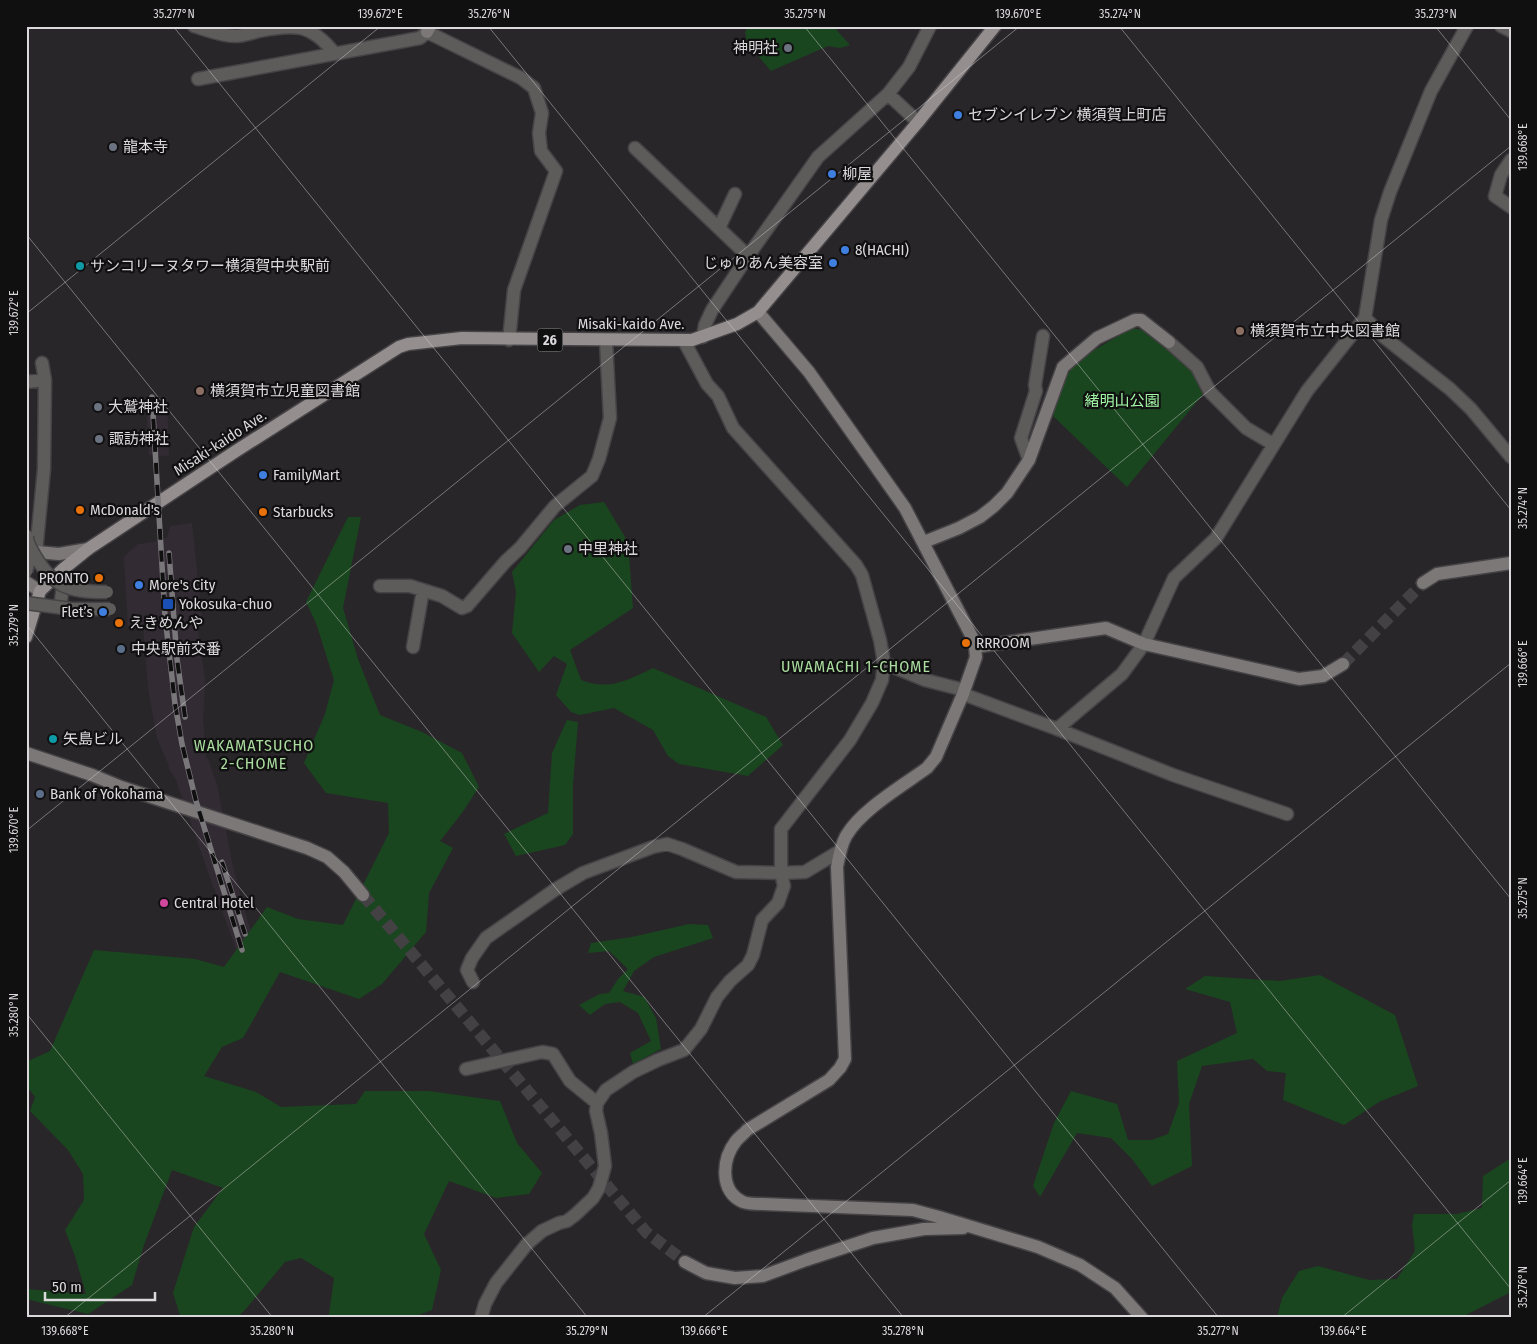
<svg xmlns="http://www.w3.org/2000/svg" width="1537" height="1344" viewBox="0 0 1537 1344" font-family="'Fira Sans Condensed','Noto Sans JP',sans-serif">
	<style>
		.built { fill: #332b34 }
		.green { fill: #19461e }
		.lines { fill: none; stroke-linecap: round; stroke-linejoin: round }
		.secondary-tunnel { stroke: #444145; stroke-width: 12; stroke-dasharray: 12 6; stroke-linecap: butt }
		.street-casing { stroke: #464346; stroke-width: 15 }
		.secondary-casing { stroke: #464346; stroke-width: 15 }
		.primary-casing { stroke: #464346; stroke-width: 15 }
		.street { stroke: #5e5b5b; stroke-width: 12 }
		.secondary { stroke: #7c7878; stroke-width: 12 }
		.primary { stroke: #948e8e; stroke-width: 12 }
		.rail-casing { stroke: #7a777b; stroke-width: 5.5 }
		.rail { stroke: #111011; stroke-width: 4; stroke-dasharray: 11; stroke-linecap: butt }
		.street-bridge-casing { stroke: #464346; stroke-width: 15; stroke-linecap: butt }
		.street-bridge { stroke: #5e5b5b; stroke-width: 12 }
		.ticks { fill: none; stroke: #dcd9dc; stroke-width: 1; stroke-opacity: 0.45 }
		.worship-dot { fill: #6b7280; stroke: #111011; stroke-width: 2 }
		.shop-dot { fill: #3f7fe0; stroke: #111011; stroke-width: 2 }
		.culture-dot { fill: #0f9aa8; stroke: #111011; stroke-width: 2 }
		.education-dot { fill: #8d6e63; stroke: #111011; stroke-width: 2 }
		.food-dot { fill: #e8710a; stroke: #111011; stroke-width: 2 }
		.transit-dot { fill: #1a4fb4; stroke: #111011; stroke-width: 2 }
		.service-dot { fill: #5c6f8a; stroke: #111011; stroke-width: 2 }
		.hotel-dot { fill: #d1479c; stroke: #111011; stroke-width: 2 }
		.labels { text-anchor: middle; dominant-baseline: central; stroke-width: 4.5; stroke-linejoin: round; paint-order: stroke }
		.shield { fill: #111011; stroke: #9f9d9f; stroke-width: 1 }
		.shield-label { font-size: 14px; font-weight: bold; fill: #dcd9dc }
		.poi-label { font-size: 15px; fill: #dcd9dc; stroke: #111011; text-anchor: start }
		.street-label { font-size: 15px; fill: #dcd9dc; stroke: #111011 }
		.park-label { font-size: 15px; fill: #a3f9a7; stroke: #111011 }
		.neighbourhood-label { font-size: 16px; letter-spacing: 1px; fill: #a9dc9e; stroke: #111011 }
		.neatline { fill: none; stroke: #dcd9dc; stroke-width: 2 }
		.ticks-label { font-size: 12px; text-anchor: middle; fill: #dcd9dc }
	</style>
	<rect width="100%" height="100%" fill="#29262a"/>
	<!-- built -->
	<path class="built" d="M 167,396 L 169,456 L 149,455 L 146,397 Z
		M 192,523 L 202,619 L 197,621 L 205,681 L 203,719 L 206,758 L 208,759 L 217,785 L 232,862 L 243,906 L 256,946 L 237,952 L 207,869 L 176,780 L 168,767 L 169,766 L 157,738 L 148,687 L 143,627 L 128,628 L 124,557 L 138,544 L 155,542 L 157,539 L 167,538 L 170,526 Z"/>
	<!-- green -->
	<path class="green" d="M 748,26 L 833,26 L 850,45 L 840,48 L 828,46 L 771,71 L 747,43 L 745,32 Z
		M 1132,328 L 1142,330 L 1193,371 L 1200,389 L 1204,393 L 1127,487 L 1053,416 L 1063,380 L 1079,359 Z
		M 604,502 L 628,542 L 633,608 L 570,650 L 581,680 C 609,691 628,680 653,668 L 766,717 L 783,745 L 748,776 L 679,764 L 668,756 L 653,730 L 614,708 L 580,715 L 571,712 L 556,695 L 567,664 L 554,656 L 539,672 L 512,633 L 516,592 L 512,572 L 554,520 L 580,505 Z
		M 348,517 L 361,517 L 343,608 L 358,659 L 380,715 L 422,732 L 462,753 L 479,787 L 462,813 L 440,841 L 453,848 L 429,893 L 426,932 L 382,984 L 359,999 L 280,972 L 243,1038 L 222,1047 L 204,1076 L 256,1092 L 281,1107 L 356,1104 L 365,1091 L 429,1091 L 500,1101 L 517,1143 L 542,1173 L 529,1194 L 496,1198 L 449,1181 L 424,1234 L 441,1270 L 432,1310 L 410,1318 L 327,1318 L 329,1314 L 334,1278 L 301,1258 L 285,1262 L 245,1310 L 236,1318 L 181,1318 L 173,1293 L 194,1227 L 223,1188 L 172,1170 L 144,1245 L 132,1285 L 88,1314 L 26,1299 L 26,1289 L 86,1294 L 75,1256 L 65,1230 L 84,1200 L 83,1174 L 68,1150 L 30,1111 L 35,1097 L 26,1085 L 26,1062 L 50,1051 L 94,950 L 195,959 L 224,967 L 267,907 L 298,919 L 343,925 L 389,833 L 388,803 L 326,793 L 304,763 L 325,714 L 334,680 L 316,623 L 306,602 Z
		M 567,720 L 578,722 L 573,784 L 573,834 L 565,845 L 516,856 L 504,834 L 548,813 L 552,753 Z
		M 689,924 L 708,925 L 713,938 L 654,957 L 634,971 L 623,991 L 644,997 L 656,1018 L 661,1049 L 633,1064 L 630,1053 L 651,1041 L 638,1013 L 620,1002 L 605,1004 L 590,1015 L 579,1005 L 600,994 L 609,993 L 618,979 L 628,969 L 609,951 L 588,953 L 591,943 L 632,937 Z
		M 1320,975 L 1395,1015 L 1418,1086 L 1379,1102 L 1344,1125 L 1283,1100 L 1286,1073 L 1267,1071 L 1253,1059 L 1202,1066 L 1189,1104 L 1192,1166 L 1152,1186 L 1132,1159 L 1111,1138 L 1077,1133 L 1040,1197 L 1033,1186 L 1054,1123 L 1071,1091 L 1117,1104 L 1128,1140 L 1151,1140 L 1168,1134 L 1179,1103 L 1177,1061 L 1237,1033 L 1230,1002 L 1185,989 L 1205,976 L 1280,981 Z
		M 1511,1158 L 1511,1292 L 1460,1318 L 1277,1318 L 1282,1298 L 1299,1271 L 1318,1266 L 1369,1280 L 1397,1279 L 1415,1251 L 1412,1225 L 1414,1214 L 1457,1214 L 1482,1208 L 1483,1176 Z"/>
	<g class="lines">
		<!-- secondary-tunnel -->
		<path class="secondary-tunnel" d="M 1343,664 L 1423,583
			M 363,895 L 646,1232 L 685,1262"/>
		<defs>
			<path id="street" d="M 194,26 C 207,30 221,36 236,36 C 243,36 251,33 259,31 C 294,24 311,23 335,54
				M 1501,26 L 1511,31
				M 198,79 L 420,38 L 427,32 L 521,78 L 534,88 L 542,113 L 539,133 L 541,151 L 556,171 L 514,290 L 509,340
				M 888,94 L 918,122
				M 635,148 L 748,256
				M 1511,160 L 1501,175 L 1495,196 L 1511,207
				M 719,228 L 735,194
				M 1365,318 L 1384,337 L 1450,389 L 1471,409 L 1511,457
				M 703,337 L 705,325 L 712,310 L 748,256 L 818,157 L 888,94 L 909,67 L 930,26
				M 1169,342 L 1197,367 L 1210,392 L 1246,428 L 1273,444
				M 26,382 L 45,380
				M 1029,460 L 1021,438 L 1036,391 L 1035,385 L 1043,336
				M 36,552 L 44,469 L 45,380 L 42,363
				M 380,586 L 410,586 L 442,596 L 462,608 L 467,606 L 506,561 L 520,548 L 555,506 L 592,476 L 599,459 L 610,418 L 606,340
				M 60,607 L 63,586
				M 413,647 L 423,590
				M 884,663 L 925,680 L 964,690
				M 963,694 L 1057,729 L 1173,775 L 1287,814
				M 1057,729 L 1122,674 L 1144,644 L 1174,578 L 1216,538 L 1307,391 L 1365,318 L 1381,220 L 1390,192 L 1431,91 L 1467,26
				M 473,982 L 467,970 L 472,958 L 486,938 L 556,889 L 583,873 L 653,847 L 667,844 L 682,849 L 736,872 L 781,873 L 805,872 L 840,851
				M 466,1069 L 542,1052 L 553,1054 L 570,1081 L 597,1103
				M 481,1318 L 485,1304 L 496,1283 L 527,1244 L 542,1231 L 559,1223 L 567,1221 L 575,1215 L 593,1198 L 599,1188 L 605,1166 L 601,1133 L 596,1111 L 597,1103 L 606,1090 L 633,1072 L 658,1060 L 684,1050 L 701,1029 L 717,997 L 730,981 L 748,965 L 753,955 L 762,920 L 778,903 L 784,886 L 781,873 L 781,829 L 850,740 L 872,703 L 882,680 L 884,663 L 880,640 L 862,575 L 856,565 L 733,428 L 718,396 L 707,384 L 684,341"/>
			<path id="secondary" d="M 427,32 L 430,26
				M 758,312 L 809,372 L 905,508 L 972,637 L 975,647
				M 924,542 L 959,528 L 980,517 L 994,506 L 1007,493 L 1029,460 L 1063,367 L 1097,338 L 1135,320 L 1141,320 L 1169,342
				M 26,551 L 59,554 L 88,549
				M 26,582 L 40,591
				M 1423,583 L 1437,574 L 1511,563
				M 26,753 L 92,775 L 121,787 L 307,848 L 327,857 L 344,872 L 363,895
				M 685,1262 L 706,1273 L 735,1278 L 763,1276 L 806,1260 L 873,1238 L 924,1229 L 963,1228
				M 1142,1318 L 1115,1288 L 1080,1265 L 1038,1247 L 939,1217 L 913,1210 L 762,1204 C 756,1204 748,1204 743,1202 C 719,1191 722,1159 736,1141 C 739,1137 744,1134 747,1130 L 829,1080 L 840,1068 L 845,1059 L 837,867 C 839,856 841,845 846,836 C 861,810 902,786 927,768 L 936,757 L 963,694 L 976,657 L 975,647 L 1106,628 L 1144,644 L 1299,679 L 1323,676 L 1343,664"/>
			<path id="primary" d="M 26,637 L 40,591 L 62,570 L 88,549 L 236,451 L 399,347 L 408,344 L 462,338 L 692,340 L 737,324 L 758,312 L 918,122 L 995,26"/>
		</defs>
		<!-- street casing -->
		<use href="#street" class="street-casing"/>
		<!-- secondary casing -->
		<use href="#secondary" class="secondary-casing"/>
		<!-- primary casing -->
		<use href="#primary" class="primary-casing"/>
		<!-- street -->
		<use href="#street" class="street"/>
		<!-- secondary -->
		<use href="#secondary" class="secondary"/>
		<!-- primary -->
		<use href="#primary" class="primary"/>
		<defs>
			<path id="rail" d="M 152,397 L 165,616 L 175,704 L 182,744 L 196,801 L 242,950
				M 169,553 L 177,659 L 185,717
				M 222,862 L 245,934"/>
		</defs>
		<!-- rail casing -->
		<use href="#rail" class="rail-casing"/>
		<!-- rail -->
		<use href="#rail" class="rail"/>
		<defs>
			<path id="street-bridge" d="M 31,549 C 51,586 66,592 107,592
				M 26,572 L 31,549 L 27,540 L 27,536
				M 26,603 L 71,609 L 110,609"/>
		</defs>
		<!-- street-bridge casing -->
		<use href="#street-bridge" class="street-bridge-casing"/>
		<!-- street-bridge -->
		<use href="#street-bridge" class="street-bridge"/>
	</g>
	<!-- ticks -->
	<path class="ticks" d="M 173,26 L 1219,1318M 488,26 L 1511,1289M 804,26 L 1511,899M 1119,26 L 1511,510M 1435,26 L 1511,120M 26,234 L 904,1318M 26,314 L 381,26M 26,624 L 588,1318M 26,831 L 1020,26M 26,1013 L 273,1318M 64,1318 L 1511,146M 702,1318 L 1511,663M 1341,1318 L 1511,1180"/>
	<!-- markers -->
	<g class="worship-dot">
		<circle cx="788" cy="48" r="5"/>
		<circle cx="113" cy="147" r="5"/>
		<circle cx="98" cy="407" r="5"/>
		<circle cx="99" cy="439" r="5"/>
		<circle cx="568" cy="549" r="5"/>
	</g>
	<g class="shop-dot">
		<circle cx="958" cy="115" r="5"/>
		<circle cx="832" cy="174" r="5"/>
		<circle cx="845" cy="250" r="5"/>
		<circle cx="833" cy="263" r="5"/>
		<circle cx="263" cy="475" r="5"/>
		<circle cx="139" cy="585" r="5"/>
		<circle cx="103" cy="612" r="5"/>
	</g>
	<g class="culture-dot">
		<circle cx="80" cy="266" r="5"/>
		<circle cx="53" cy="739" r="5"/>
	</g>
	<g class="education-dot">
		<circle cx="1240" cy="331" r="5"/>
		<circle cx="200" cy="391" r="5"/>
	</g>
	<g class="food-dot">
		<circle cx="80" cy="510" r="5"/>
		<circle cx="263" cy="512" r="5"/>
		<circle cx="99" cy="578" r="5"/>
		<circle cx="119" cy="623" r="5"/>
		<circle cx="966" cy="643" r="5"/>
	</g>
	<rect class="transit-dot" x="162" y="598" width="12" height="12" rx="2.5"/>
	<g class="service-dot">
		<circle cx="121" cy="649" r="5"/>
		<circle cx="40" cy="794" r="5"/>
	</g>
	<circle class="hotel-dot" cx="164" cy="903" r="5"/>
	<g class="labels">
		<!-- shield labels -->
		<rect class="shield" x="537.5" y="328.5" width="25" height="23" rx="4"/>
		<g class="shield-label">
			<text x="550" y="340">26</text>
		</g>
		<!-- poi labels -->
		<g class="poi-label">
			<text x="778" y="48" text-anchor="end">神明社</text>
			<text x="968" y="115">セブンイレブン 横須賀上町店</text>
			<text x="123" y="147">龍本寺</text>
			<text x="842" y="174">柳屋</text>
			<text x="855" y="250">8(HACHI)</text>
			<text x="823" y="263" text-anchor="end">じゅりあん美容室</text>
			<text x="90" y="266">サンコリーヌタワー横須賀中央駅前</text>
			<text x="1250" y="331">横須賀市立中央図書館</text>
			<text x="210" y="391">横須賀市立児童図書館</text>
			<text x="108" y="407">大鷲神社</text>
			<text x="109" y="439">諏訪神社</text>
			<text x="273" y="475">FamilyMart</text>
			<text x="90" y="510">McDonald's</text>
			<text x="273" y="512">Starbucks</text>
			<text x="578" y="549">中里神社</text>
			<text x="89" y="578" text-anchor="end">PRONTO</text>
			<text x="149" y="585">More's City</text>
			<text x="179" y="604">Yokosuka-chuo</text>
			<text x="93" y="612" text-anchor="end">Flet’s</text>
			<text x="129" y="623">えきめんや</text>
			<text x="976" y="643">RRROOM</text>
			<text x="131" y="649">中央駅前交番</text>
			<text x="63" y="739">矢島ビル</text>
			<text x="50" y="794">Bank of Yokohama</text>
			<text x="174" y="903">Central Hotel</text>
		</g>
		<!-- street labels -->
		<g class="street-label">
			<text x="631" y="324">Misaki-kaido Ave.</text>
			<text transform="translate(220 443) rotate(-33)">Misaki-kaido Ave.</text>
		</g>
		<!-- park labels -->
		<g class="park-label">
			<text x="1122" y="401">緒明山公園</text>
		</g>
		<!-- neighbourhood labels -->
		<g class="neighbourhood-label">
			<text x="856" y="666">UWAMACHI 1-CHOME</text>
			<text x="254" y="745">WAKAMATSUCHO<tspan x="254" dy="18">2-CHOME</tspan></text>
		</g>
	</g>
	<!-- border -->
	<rect width="1537" height="1344" fill="none" stroke="#111011" stroke-width="55"/>
	<!-- scale -->
	<path d="M45 1292v8h110v-8" fill="none" stroke="#dcd9dc" stroke-width="2.5"/>
	<text x="52" y="1292" font-size="15" fill="#dcd9dc" stroke="#111011" stroke-width="4" paint-order="stroke">50 m</text>
	<rect x="28" y="28" width="1482" height="1288" class="neatline"/>
	<g class="ticks-label">
		<text x="174" y="18">35.277°N</text>
		<text x="380" y="18">139.672°E</text>
		<text x="489" y="18">35.276°N</text>
		<text x="805" y="18">35.275°N</text>
		<text x="1018" y="18">139.670°E</text>
		<text x="1120" y="18">35.274°N</text>
		<text x="1436" y="18">35.273°N</text>
		<text transform="translate(1523 147) rotate(-90)" y="4">139.668°E</text>
		<text transform="translate(14 313) rotate(-90)" y="4">139.672°E</text>
		<text transform="translate(1523 508) rotate(-90)" y="4">35.274°N</text>
		<text transform="translate(14 625) rotate(-90)" y="4">35.279°N</text>
		<text transform="translate(1523 664) rotate(-90)" y="4">139.666°E</text>
		<text transform="translate(14 830) rotate(-90)" y="4">139.670°E</text>
		<text transform="translate(1523 898) rotate(-90)" y="4">35.275°N</text>
		<text transform="translate(14 1015) rotate(-90)" y="4">35.280°N</text>
		<text transform="translate(1523 1181) rotate(-90)" y="4">139.664°E</text>
		<text transform="translate(1523 1287) rotate(-90)" y="4">35.276°N</text>
		<text x="65" y="1335">139.668°E</text>
		<text x="272" y="1335">35.280°N</text>
		<text x="587" y="1335">35.279°N</text>
		<text x="704" y="1335">139.666°E</text>
		<text x="903" y="1335">35.278°N</text>
		<text x="1218" y="1335">35.277°N</text>
		<text x="1343" y="1335">139.664°E</text>
	</g>
</svg>
